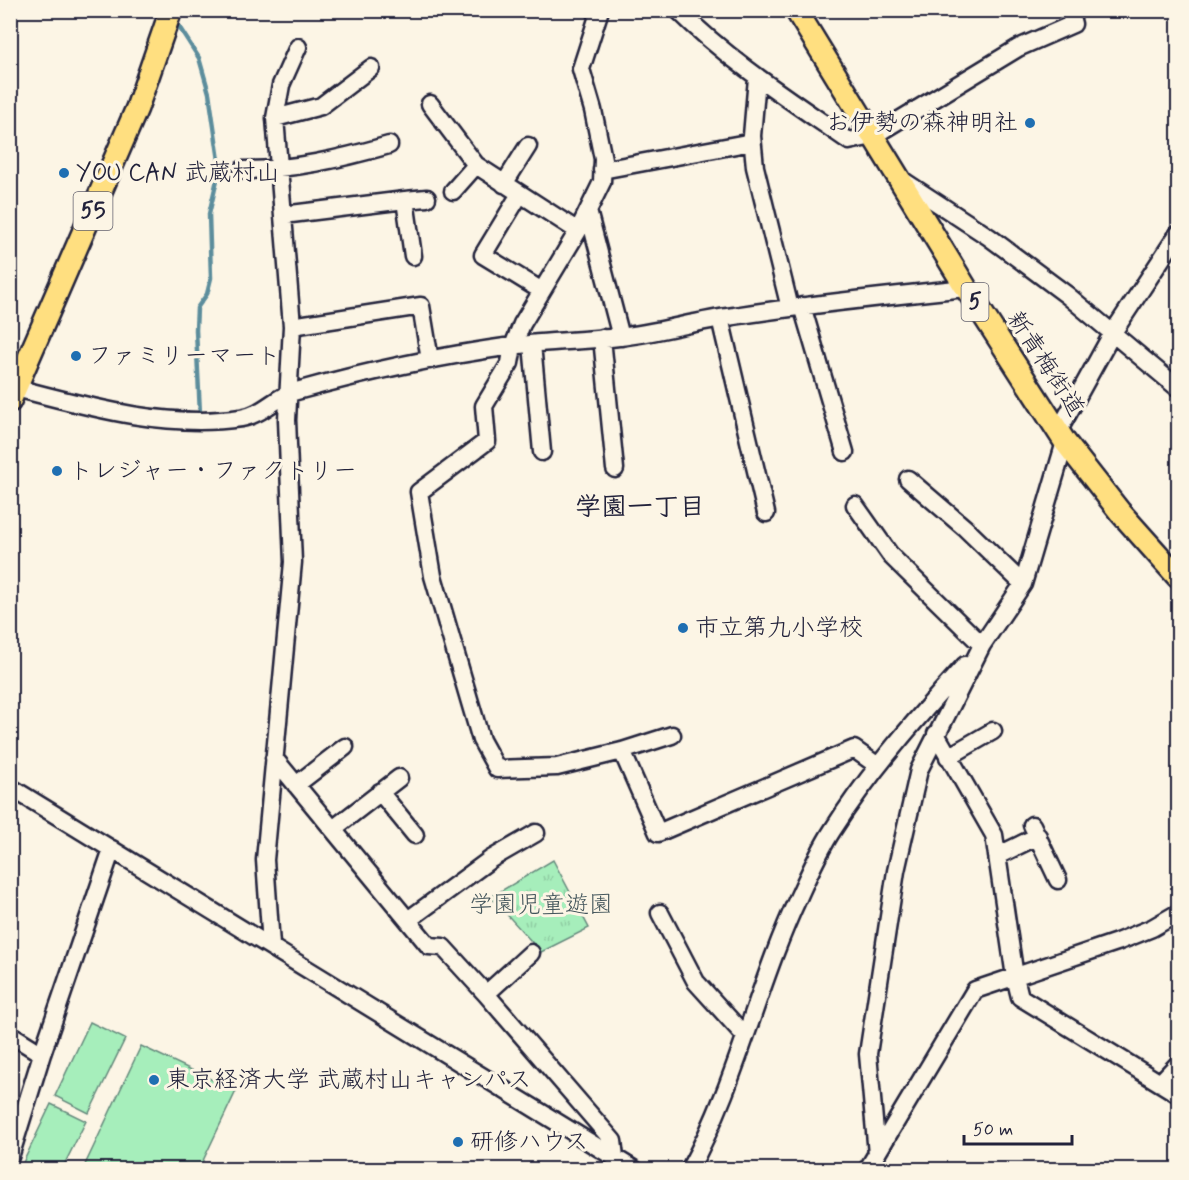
<svg xmlns="http://www.w3.org/2000/svg" width="1189" height="1180" viewBox="0 0 1189 1180" font-family="Mynerve,'Klee One',sans-serif">
	<style>
		.park { fill: url(#park-tufts); stroke: #64887b; stroke-width: 1.5 }
		.garden { fill: #a6eebb; stroke: #64887b; stroke-width: 1.5 }
		.lines { fill: none; stroke-linecap: round; stroke-linejoin: round }
		.stream { stroke: #5c8d9c; stroke-width: 4.5 }
		.minor-casing { stroke: #22223b; stroke-width: 21 }
		.major-casing { stroke: #22223b; stroke-width: 26 }
		.minor { stroke: #fcf5e5; stroke-width: 16 }
		.major { stroke: #ffdf80; stroke-width: 21 }
		.poi-dot { fill: #1f6fb2; stroke: #fcf5e5; stroke-width: 2 }
		.labels { text-anchor: middle; dominant-baseline: central; stroke-width: 6; stroke-linejoin: round; paint-order: stroke }
		.shield { fill: #fcf5e5; stroke: #63616e; stroke-width: 1.5 }
		.shield-label { font-size: 22px; font-weight: bold; fill: #22223b }
		.poi-label { font-size: 24px; fill: #22223b; stroke: #fcf5e5; text-anchor: start }
		.street-label { font-size: 24px; fill: #22223b; stroke: #fcf5e5 }
		.park-label { font-size: 24px; fill: #43555b; stroke: #fcf5e5 }
		.neighbourhood-label { font-size: 26px; font-weight: bold; fill: #22223b; stroke: #fcf5e5 }
	</style>
	<defs>
		<pattern id="park-tufts" width="24" height="20" patternUnits="userSpaceOnUse" patternTransform="scale(1.5)"><rect width="24" height="20" fill="#a6eebb"/><path d="M3 7l-1-3M5 7V3M7 7l1-3M15 17l-1-3M17 17v-4M19 17l1-3" fill="none" stroke="#8fcca2"/></pattern>
	</defs>
	<rect width="100%" height="100%" fill="#fcf5e5"/>
	<filter id="ink" filterUnits="userSpaceOnUse"><feTurbulence type="fractalNoise" baseFrequency=".0167" numOctaves="2"/><feDisplacementMap in="SourceGraphic" scale="12" xChannelSelector="R" yChannelSelector="G"/><feConvolveMatrix kernelMatrix="1 2 1 2 8 2 1 2 1" color-interpolation-filters="sRGB"/></filter>
	<g filter="url(#ink)">
		<!-- park -->
		<path class="park" d="M 553,860 L 589,928 L 541,952 L 491,897 Z"/>
		<!-- garden -->
		<path class="garden" d="M 90,1022 L 125,1039 L 89,1113 L 55,1096 Z
			M 141,1046 L 236,1091 L 199,1169 L 83,1169 Z
			M 51,1104 L 86,1121 L 62,1169 L 20,1169 Z"/>
		<g class="lines">
			<!-- stream -->
			<path class="stream" d="M 174,19 L 199,58 L 209,93 L 220,167 L 209,214 L 211,278 L 207,294 L 197,308 L 196,330 L 200,414"/>
			<defs>
				<path id="minor" d="M 600,10 L 581,69 L 593,110 L 603,159 L 602,182 L 578,231 L 522,324 L 513,346 L 510,363 L 484,406 L 487,441 L 419,492 L 433,576 L 481,740 L 497,769 L 557,767 L 622,751 L 672,735
					M 678,10 C 729,61 790,100 849,141 L 873,136 L 1018,48 L 1073,24 L 1069,10
					M 757,78 L 752,136 L 755,167 L 790,308
					M 430,104 L 476,165 L 578,231
					M 275,118 L 321,106 L 371,68
					M 242,170 C 293,170 340,159 389,145
					M 602,170 L 752,142
					M 899,178 L 989,237 L 1067,295 L 1178,388
					M 504,184 L 528,146
					M 453,191 L 476,165
					M 520,194 L 483,255 L 542,291
					M 405,200 L 427,198
					M 588,211 L 621,337
					M 283,215 L 405,200 L 413,256
					M 802,306 L 845,452
					M 720,318 L 766,513
					M 292,326 L 421,306 L 430,360
					M 602,338 L 615,469
					M 532,344 L 542,452
					M 16,388 C 89,407 166,429 241,418 C 262,415 276,397 293,392 C 365,372 439,356 512,346 C 548,341 584,341 619,337 C 658,333 695,321 734,316 C 811,304 888,296 966,288
					M 1058,432 L 1112,334 L 1178,234
					M 908,479 L 965,528 L 1023,584
					M 855,505 L 891,556 L 982,645
					M 936,734 L 994,835 L 1015,977 L 1020,997 L 1178,1094
					M 622,751 L 658,833 L 854,749 L 878,766
					M 948,757 L 993,731
					M 274,758 L 429,946 L 443,947 L 486,994 L 613,1141 L 615,1157
					M 296,785 L 345,747
					M 10,787 L 635,1170
					M 380,792 L 415,835
					M 1032,825 L 1058,880
					M 333,829 L 399,778
					M 997,856 L 1038,836
					M 660,913 L 696,982 L 745,1036
					M 408,920 L 491,859 L 536,833
					M 271,945 L 265,860 L 293,562 L 287,420 L 292,326 L 275,118 L 281,85 L 298,47
					M 486,994 L 531,953
					M 10,1034 L 42,1054
					M 1160,1083 L 1178,1064
					M 877,1154 L 868,1054 L 896,871 L 919,770 L 982,645 L 1023,584 L 1065,442
					M 10,1157 L 42,1054 L 112,849
					M 689,1170 C 737,1083 757,985 799,896 C 809,874 819,851 832,831 C 870,771 917,718 965,665
					M 867,1170 L 975,990 L 1117,942 L 1152,928 L 1178,913"/>
				<path id="major" d="M 796,10 L 966,288 L 1065,442 L 1120,512 L 1178,577
					M 10,401 L 137,108 L 171,10"/>
			</defs>
			<!-- minor casing -->
			<use href="#minor" class="minor-casing"/>
			<!-- major casing -->
			<use href="#major" class="major-casing"/>
			<!-- minor -->
			<use href="#minor" class="minor"/>
			<!-- major -->
			<use href="#major" class="major"/>
		</g>
	</g>
	<!-- markers -->
	<g class="poi-dot">
		<circle cx="1030" cy="123" r="6"/>
		<circle cx="64" cy="173" r="6"/>
		<circle cx="76" cy="356" r="6"/>
		<circle cx="57" cy="471" r="6"/>
		<circle cx="683" cy="628" r="6"/>
		<circle cx="154" cy="1080" r="6"/>
		<circle cx="458" cy="1142" r="6"/>
	</g>
	<g class="labels">
		<!-- shield labels -->
		<g class="shield">
			<rect x="73.5" y="192" width="39" height="38" rx="4.5"/>
			<rect x="961.5" y="283" width="27" height="38" rx="4.5"/>
		</g>
		<g class="shield-label">
			<text x="93" y="211">55</text>
			<text x="975" y="302">5</text>
		</g>
		<!-- poi labels -->
		<g class="poi-label">
			<text x="1018" y="123" text-anchor="end">お伊勢の森神明社</text>
			<text x="76" y="173">YOU CAN 武蔵村山</text>
			<text x="88" y="356">ファミリーマート</text>
			<text x="69" y="471">トレジャー・ファクトリー</text>
			<text x="695" y="628">市立第九小学校</text>
			<text x="166" y="1080">東京経済大学 武蔵村山キャンパス</text>
			<text x="470" y="1142">研修ハウス</text>
		</g>
		<!-- street labels -->
		<g class="street-label">
			<text transform="translate(1045 364) rotate(57)">新青梅街道</text>
		</g>
		<!-- park labels -->
		<g class="park-label">
			<text x="541" y="905">学園児童遊園</text>
		</g>
		<!-- neighbourhood labels -->
		<g class="neighbourhood-label">
			<text x="640" y="508">学園一丁目</text>
		</g>
	</g>
	<!-- margin -->
	<rect width="1189" height="1180" fill="none" stroke="#fcf5e5" stroke-width="36"/>
	<rect x="18" y="18" width="1153" height="1144" fill="none" stroke="#22223b" stroke-width="2" filter="url(#ink)"/>
	<!-- scale -->
	<path d="M964 1135v9h108v-9" fill="none" stroke="#22223b" stroke-width="3"/>
	<text x="973" y="1135" font-size="18" fill="#22223b" stroke="#fcf5e5" stroke-width="4.5" paint-order="stroke">50 m</text>
</svg>
